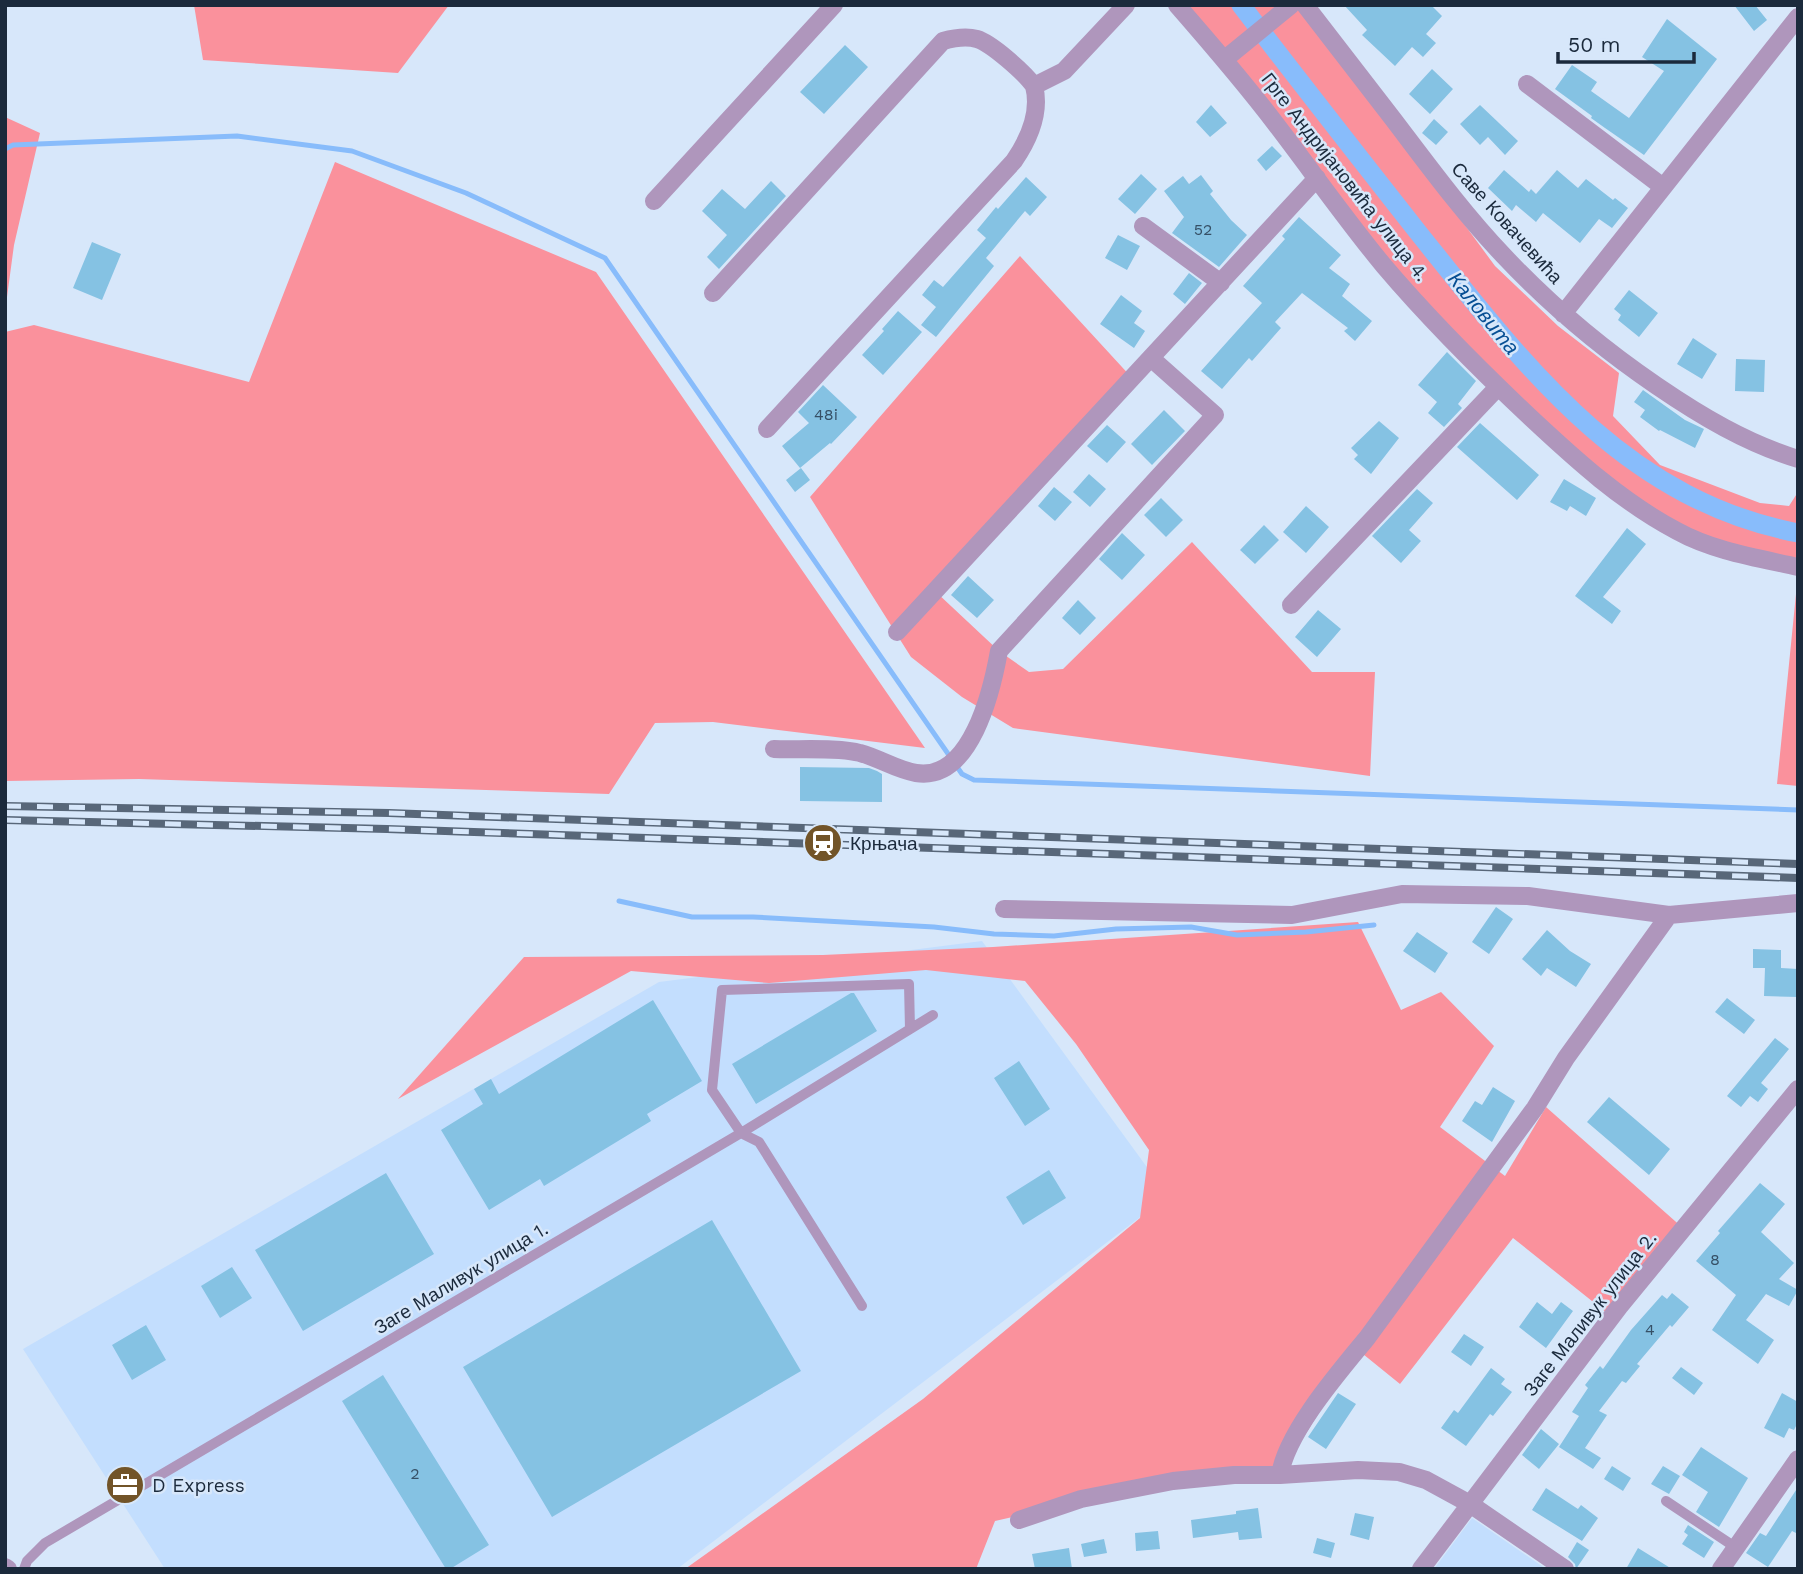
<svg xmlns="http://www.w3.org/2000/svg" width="1803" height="1574" viewBox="0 0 1803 1574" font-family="'Work Sans',sans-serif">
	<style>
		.built { fill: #c3defe }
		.green { fill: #fa919c }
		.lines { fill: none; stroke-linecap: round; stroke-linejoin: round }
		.stream { stroke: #88bcfb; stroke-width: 5 }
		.canal { stroke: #88bcfb; stroke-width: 19 }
		.building { fill: #85c2e3 }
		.lane { stroke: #af96bc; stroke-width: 10 }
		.street { stroke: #af96bc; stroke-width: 18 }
		.rail-casing { stroke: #586779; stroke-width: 8 }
		.rail { stroke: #d7e7fa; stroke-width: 5; stroke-dasharray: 16; stroke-linecap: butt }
		.labels { text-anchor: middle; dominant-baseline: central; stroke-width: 5; stroke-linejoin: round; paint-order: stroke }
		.number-label { font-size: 16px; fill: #365066 }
		.street-label { font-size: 19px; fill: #1b2a3c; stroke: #d7e7fa }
		.poi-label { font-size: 19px; fill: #1b2a3c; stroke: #d7e7fa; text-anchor: start }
		.water-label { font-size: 21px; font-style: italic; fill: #074f94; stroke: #d7e7fa }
	</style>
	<rect width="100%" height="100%" fill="#d7e7fa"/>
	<!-- built -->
	<path class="built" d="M 982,941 L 1168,1196 L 677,1569 L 165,1569 L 23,1349 L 659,982 Z
		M 1472,1518 L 1546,1569 L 1434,1569 Z"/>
	<!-- green -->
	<path class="green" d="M 194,5 L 449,5 L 398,73 L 203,60 Z
		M 1177,5 L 1303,5 L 1495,266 L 1558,326 L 1619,373 L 1613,416 L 1660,465 L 1760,503 L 1789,506 L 1798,492 L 1798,565 L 1708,544 L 1569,453 L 1407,292 Z
		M 5,117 L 40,133 L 14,245 L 5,312 Z
		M 335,162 L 596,272 L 925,748 L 713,722 L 655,723 L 609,794 L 139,779 L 5,781 L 5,332 L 34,325 L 249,382 Z
		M 1020,256 L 1133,379 L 936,592 L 999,651 L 1029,672 L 1063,669 L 1192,542 L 1312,672 L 1375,672 L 1370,776 L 1013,728 L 962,697 L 911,657 L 810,497 Z
		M 1798,574 L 1798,786 L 1777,784 Z
		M 1358,922 L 1401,1010 L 1441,992 L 1494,1046 L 1440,1127 L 1505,1176 L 1546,1107 L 1684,1229 L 1612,1317 L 1513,1238 L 1400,1384 L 1358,1350 L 1280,1475 L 1173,1481 L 995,1521 L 976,1569 L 685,1569 L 923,1399 L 1140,1218 L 1149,1150 L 1076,1044 L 1025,981 L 926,970 L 769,983 L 631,971 L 398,1099 L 524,957 L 823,955 L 993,947 Z"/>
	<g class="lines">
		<!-- stream -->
		<path class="stream" d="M 5,149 L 13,145 L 237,136 L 352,151 L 466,193 L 605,258 L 962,774 L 974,780 L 1798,810
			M 619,901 L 692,917 L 753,917 L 934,927 L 994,934 L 1054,936 L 1116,929 L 1191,927 L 1237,935 L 1306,932 L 1374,925"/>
		<!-- canal -->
		<path class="canal" d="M 1241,5 C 1299,81 1358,156 1417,231 C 1522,362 1622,499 1798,533"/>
	</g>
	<!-- building -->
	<path class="building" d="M 1344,5 L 1431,5 L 1442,16 L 1426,34 L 1436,43 L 1423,57 L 1412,47 L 1395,66 L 1362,35 L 1367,30 Z
		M 1734,5 L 1755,5 L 1767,20 L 1754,31 Z
		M 1667,19 L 1717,59 L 1644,155 L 1605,128 L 1591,118 L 1592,116 L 1555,89 L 1572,65 L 1597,82 L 1591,91 L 1629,118 L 1664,71 L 1642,57 Z
		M 845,45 L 868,67 L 824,114 L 800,92 Z
		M 1432,69 L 1453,89 L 1430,114 L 1409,94 Z
		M 1211,105 L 1227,123 L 1210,137 L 1196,122 Z
		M 1480,105 L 1518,141 L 1505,155 L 1488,137 L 1480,145 L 1460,124 Z
		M 1434,119 L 1448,132 L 1436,145 L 1422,133 Z
		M 1272,146 L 1282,156 L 1266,171 L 1257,160 Z
		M 1504,170 L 1529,192 L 1531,189 L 1536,194 L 1557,170 L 1578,188 L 1586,179 L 1613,200 L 1615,198 L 1628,208 L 1612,228 L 1599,219 L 1580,243 L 1543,213 L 1536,222 L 1516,205 L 1512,211 L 1488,188 Z
		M 1141,174 L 1157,189 L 1135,214 L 1118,199 Z
		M 1201,175 L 1213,191 L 1210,194 L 1231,220 L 1247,235 L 1219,267 L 1172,233 L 1184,217 L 1164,191 L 1183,176 L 1189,184 Z
		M 1026,177 L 1047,197 L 1030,216 L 1025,211 L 986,258 L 994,266 L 936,337 L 921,325 L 936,307 L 922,295 L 934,280 L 943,287 L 986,238 L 977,230 L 996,207 L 998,209 Z
		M 771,181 L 786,196 L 719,269 L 707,257 L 727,235 L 702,211 L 722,189 L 745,209 Z
		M 1299,217 L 1341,255 L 1329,268 L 1350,284 L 1342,296 L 1372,321 L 1355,341 L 1344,331 L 1348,328 L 1302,293 L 1275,322 L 1281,328 L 1252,361 L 1249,358 L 1222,389 L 1201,371 L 1262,303 L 1243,286 L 1285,239 L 1282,236 Z
		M 1118,235 L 1140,246 L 1127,270 L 1105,258 Z
		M 92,242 L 121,254 L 102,300 L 73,288 Z
		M 1189,273 L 1202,283 L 1185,304 L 1173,294 Z
		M 1629,290 L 1658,313 L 1639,337 L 1618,320 L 1621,315 L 1614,309 Z
		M 1121,295 L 1142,311 L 1134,323 L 1145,331 L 1134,348 L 1100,324 Z
		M 898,311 L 922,332 L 883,375 L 862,355 L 884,331 L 882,329 Z
		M 1693,338 L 1717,354 L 1702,379 L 1677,364 Z
		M 1447,352 L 1476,381 L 1458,404 L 1462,408 L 1444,427 L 1428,413 L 1437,402 L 1418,385 Z
		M 1736,359 L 1765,360 L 1764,392 L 1735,391 Z
		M 823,385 L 857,417 L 831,444 L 830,443 L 800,468 L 782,446 L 809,423 L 798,412 Z
		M 1643,390 L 1685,420 L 1704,429 L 1695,448 L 1660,430 L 1659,431 L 1640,417 L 1645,410 L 1634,402 Z
		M 1164,410 L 1185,431 L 1152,465 L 1131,444 Z
		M 1379,421 L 1399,438 L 1371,474 L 1354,459 L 1358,455 L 1351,448 Z
		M 1480,423 L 1539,475 L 1517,500 L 1457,447 Z
		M 1107,425 L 1126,442 L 1107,463 L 1087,446 Z
		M 801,468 L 810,480 L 795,492 L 786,480 Z
		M 1089,474 L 1106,489 L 1090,507 L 1073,492 Z
		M 1564,479 L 1596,498 L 1586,516 L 1570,506 L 1567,511 L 1550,502 Z
		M 1054,487 L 1072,502 L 1055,521 L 1038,506 Z
		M 1417,489 L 1433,503 L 1409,530 L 1421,541 L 1401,563 L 1372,536 Z
		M 1161,498 L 1183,520 L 1166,537 L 1144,515 Z
		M 1306,506 L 1329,527 L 1306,553 L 1283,532 Z
		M 1264,525 L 1279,540 L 1255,564 L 1240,550 Z
		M 1627,528 L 1646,544 L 1603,597 L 1621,611 L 1612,624 L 1575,596 Z
		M 1122,533 L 1145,555 L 1122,580 L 1099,559 Z
		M 968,576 L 994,600 L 977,618 L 951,595 Z
		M 1078,600 L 1096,618 L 1080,635 L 1062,618 Z
		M 1318,610 L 1341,629 L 1317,657 L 1295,637 Z
		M 800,767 L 869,768 L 877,771 L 882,774 L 882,802 L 800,801 Z
		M 1496,907 L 1513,919 L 1489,954 L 1472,942 Z
		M 1547,930 L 1570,951 L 1591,964 L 1576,987 L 1547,968 L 1541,976 L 1522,959 Z
		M 1417,932 L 1448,953 L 1435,973 L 1403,951 Z
		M 1753,949 L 1781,950 L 1781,968 L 1798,969 L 1798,997 L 1764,996 L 1765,968 L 1753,968 Z
		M 851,993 L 854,993 L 877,1031 L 756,1104 L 732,1064 Z
		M 1727,998 L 1755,1020 L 1744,1034 L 1715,1012 Z
		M 653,1000 L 702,1081 L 647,1114 L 651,1121 L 544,1186 L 540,1179 L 489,1210 L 441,1130 L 483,1104 L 474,1089 L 491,1079 L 499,1094 Z
		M 1775,1038 L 1789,1049 L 1761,1083 L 1768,1089 L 1758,1102 L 1750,1096 L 1741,1107 L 1727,1096 Z
		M 1019,1061 L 1050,1109 L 1025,1126 L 994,1078 Z
		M 1493,1087 L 1515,1101 L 1492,1142 L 1462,1121 L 1475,1101 L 1482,1105 Z
		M 1609,1097 L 1670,1149 L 1649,1175 L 1587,1122 Z
		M 1049,1170 L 1066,1198 L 1023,1225 L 1006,1197 Z
		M 386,1173 L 434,1254 L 303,1331 L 255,1250 Z
		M 1760,1183 L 1785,1204 L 1761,1232 L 1794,1263 L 1779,1279 L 1798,1290 L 1789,1306 L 1766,1294 L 1746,1320 L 1774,1340 L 1758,1364 L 1712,1330 L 1736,1295 L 1696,1261 L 1720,1233 L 1718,1231 Z
		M 712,1220 L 801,1371 L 552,1517 L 463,1367 Z
		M 232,1267 L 252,1298 L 220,1318 L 201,1286 Z
		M 1672,1293 L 1689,1307 L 1672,1327 L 1670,1325 L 1637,1364 L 1640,1366 L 1626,1383 L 1622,1381 L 1599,1411 L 1607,1415 L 1585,1448 L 1601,1458 L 1593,1469 L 1559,1447 L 1579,1416 L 1572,1412 L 1588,1388 L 1585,1385 L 1600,1366 L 1603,1369 L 1631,1330 L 1662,1295 L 1667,1299 Z
		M 1537,1302 L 1552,1314 L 1561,1302 L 1573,1311 L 1546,1348 L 1519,1327 Z
		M 146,1325 L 166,1360 L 132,1380 L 112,1345 Z
		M 1464,1334 L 1484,1347 L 1471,1366 L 1451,1352 Z
		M 1681,1367 L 1703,1383 L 1694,1395 L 1672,1378 Z
		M 1491,1368 L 1505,1379 L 1501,1384 L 1512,1392 L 1493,1416 L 1490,1414 L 1466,1446 L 1441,1428 L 1454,1410 L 1458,1413 Z
		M 383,1375 L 489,1545 L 450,1569 L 446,1569 L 342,1401 Z
		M 1338,1393 L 1356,1404 L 1326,1449 L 1308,1437 Z
		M 1782,1393 L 1798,1402 L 1798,1422 L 1794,1430 L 1789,1428 L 1784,1438 L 1764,1428 Z
		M 1541,1429 L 1559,1444 L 1539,1469 L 1522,1455 Z
		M 1701,1447 L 1748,1478 L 1719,1527 L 1696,1512 L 1708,1492 L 1682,1475 Z
		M 1612,1466 L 1631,1478 L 1623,1491 L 1604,1479 Z
		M 1663,1466 L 1680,1476 L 1669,1494 L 1651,1484 Z
		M 1798,1487 L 1798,1534 L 1792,1531 L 1768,1567 L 1746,1553 L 1760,1533 L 1766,1536 Z
		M 1546,1488 L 1578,1509 L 1581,1505 L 1598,1518 L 1582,1541 L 1532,1510 Z
		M 1258,1508 L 1262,1538 L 1239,1540 L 1238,1532 L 1193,1538 L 1191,1520 L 1236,1514 L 1236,1511 Z
		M 1355,1513 L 1374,1517 L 1369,1540 L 1350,1535 Z
		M 1688,1525 L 1714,1542 L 1704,1558 L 1682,1544 L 1688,1535 L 1684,1532 Z
		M 1158,1531 L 1160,1549 L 1136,1551 L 1135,1533 Z
		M 1317,1538 L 1335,1543 L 1331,1558 L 1313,1553 Z
		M 1104,1539 L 1107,1553 L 1084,1557 L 1081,1544 Z
		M 1577,1542 L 1589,1550 L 1576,1569 L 1575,1564 L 1568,1557 Z
		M 1069,1548 L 1072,1569 L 1035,1569 L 1032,1554 Z
		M 1638,1548 L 1672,1569 L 1626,1569 Z"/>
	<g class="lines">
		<!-- lane -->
		<path class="lane" d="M 741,1133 L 712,1090 L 722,990 L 909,984 L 910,1029
			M 741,1133 L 759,1142 L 862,1306
			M 1666,1501 L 1735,1547
			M 24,1569 L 27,1561 L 45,1543 L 741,1133 L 933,1015"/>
		<!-- street -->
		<path class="street" d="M 1177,5 C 1211,44 1244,82 1275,123 C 1311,170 1346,220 1384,266 C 1429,319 1480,370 1531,418 C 1576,460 1622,502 1677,531 C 1713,551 1758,558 1798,567
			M 1305,5 C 1334,43 1364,81 1393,119 C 1428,165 1463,213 1503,255 C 1549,304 1601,348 1657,386 C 1701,416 1746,443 1798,459
			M 1225,59 L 1291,5
			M 1527,84 L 1663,187
			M 654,201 L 834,5
			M 1143,226 L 1221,283
			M 713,293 L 943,41 C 954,38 966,36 977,39 C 991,43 1025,73 1034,86 L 1064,71 L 1126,5
			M 1563,314 L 1798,17
			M 767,429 L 1014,161 C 1029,139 1041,113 1034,86
			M 1291,605 L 1498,387
			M 897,632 L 1317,178
			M 774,749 C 796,750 840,747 860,753 C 879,758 897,770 916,773 C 971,782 992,690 999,651 L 1215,415 L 1152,359
			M 1004,909 L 1292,915 L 1402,894 L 1528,896 L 1669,915 L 1798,903
			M 1280,1475 C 1286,1433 1339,1372 1367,1338 L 1535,1108 L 1566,1058 L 1669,915
			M 1019,1520 L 1081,1499 L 1173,1481 L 1234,1475 L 1280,1475 L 1358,1470 L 1399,1472 L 1426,1480 L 1470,1504 L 1565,1569
			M 5,1567 L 8,1569
			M 1421,1569 L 1619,1307 L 1798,1089
			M 1721,1569 L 1798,1459"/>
		<defs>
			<path id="rail" d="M 5,806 L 389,813 L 1798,864
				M 5,820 L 387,829 L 1798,878"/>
		</defs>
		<!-- rail casing -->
		<use href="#rail" class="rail-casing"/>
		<!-- rail -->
		<use href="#rail" class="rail"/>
	</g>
	<!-- icons -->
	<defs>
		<symbol id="station-disc" viewBox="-11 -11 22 22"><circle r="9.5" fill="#725428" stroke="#d7e7fa"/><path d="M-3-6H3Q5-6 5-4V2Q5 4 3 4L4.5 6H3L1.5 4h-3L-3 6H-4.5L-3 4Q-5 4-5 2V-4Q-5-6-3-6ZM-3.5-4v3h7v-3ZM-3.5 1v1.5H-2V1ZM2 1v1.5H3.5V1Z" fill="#fff"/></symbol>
		<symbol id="office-disc" viewBox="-11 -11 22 22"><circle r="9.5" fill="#725428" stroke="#d7e7fa"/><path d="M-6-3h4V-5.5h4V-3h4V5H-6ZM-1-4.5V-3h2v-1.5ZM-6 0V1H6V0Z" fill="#fff"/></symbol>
	</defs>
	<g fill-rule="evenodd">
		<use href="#station-disc" x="801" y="821" width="44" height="44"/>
		<use href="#office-disc" x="103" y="1463" width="44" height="44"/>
	</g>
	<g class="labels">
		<!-- number labels -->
		<g class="number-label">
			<text x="1203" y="229">52</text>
			<text x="826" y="414">48i</text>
			<text x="1715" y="1259">8</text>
			<text x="1650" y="1329">4</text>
			<text x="415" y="1473">2</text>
		</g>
		<!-- street labels -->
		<g class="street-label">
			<text transform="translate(1345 177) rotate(52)">Грге Андријановића улица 4.</text>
			<text transform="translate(1507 223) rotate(48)">Саве Ковачевића</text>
			<text transform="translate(461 1278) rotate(-31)">Заге Маливук улица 1.</text>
			<text transform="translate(1590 1314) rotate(-52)">Заге Маливук улица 2.</text>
		</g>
		<!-- poi labels -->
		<g class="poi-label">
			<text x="850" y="843">Крњача</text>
			<text x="152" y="1485">D Express</text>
		</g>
		<!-- water labels -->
		<g class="water-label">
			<text transform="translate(1484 313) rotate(51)">Каловита</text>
		</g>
	</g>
	<!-- border -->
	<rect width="1803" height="1574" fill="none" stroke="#1b2a3c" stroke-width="14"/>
	<!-- scale -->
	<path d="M1558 52v10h136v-10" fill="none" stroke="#1b2a3c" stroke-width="3.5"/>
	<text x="1568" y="52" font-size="21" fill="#1b2a3c" stroke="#d7e7fa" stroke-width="5" paint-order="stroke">50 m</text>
</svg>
